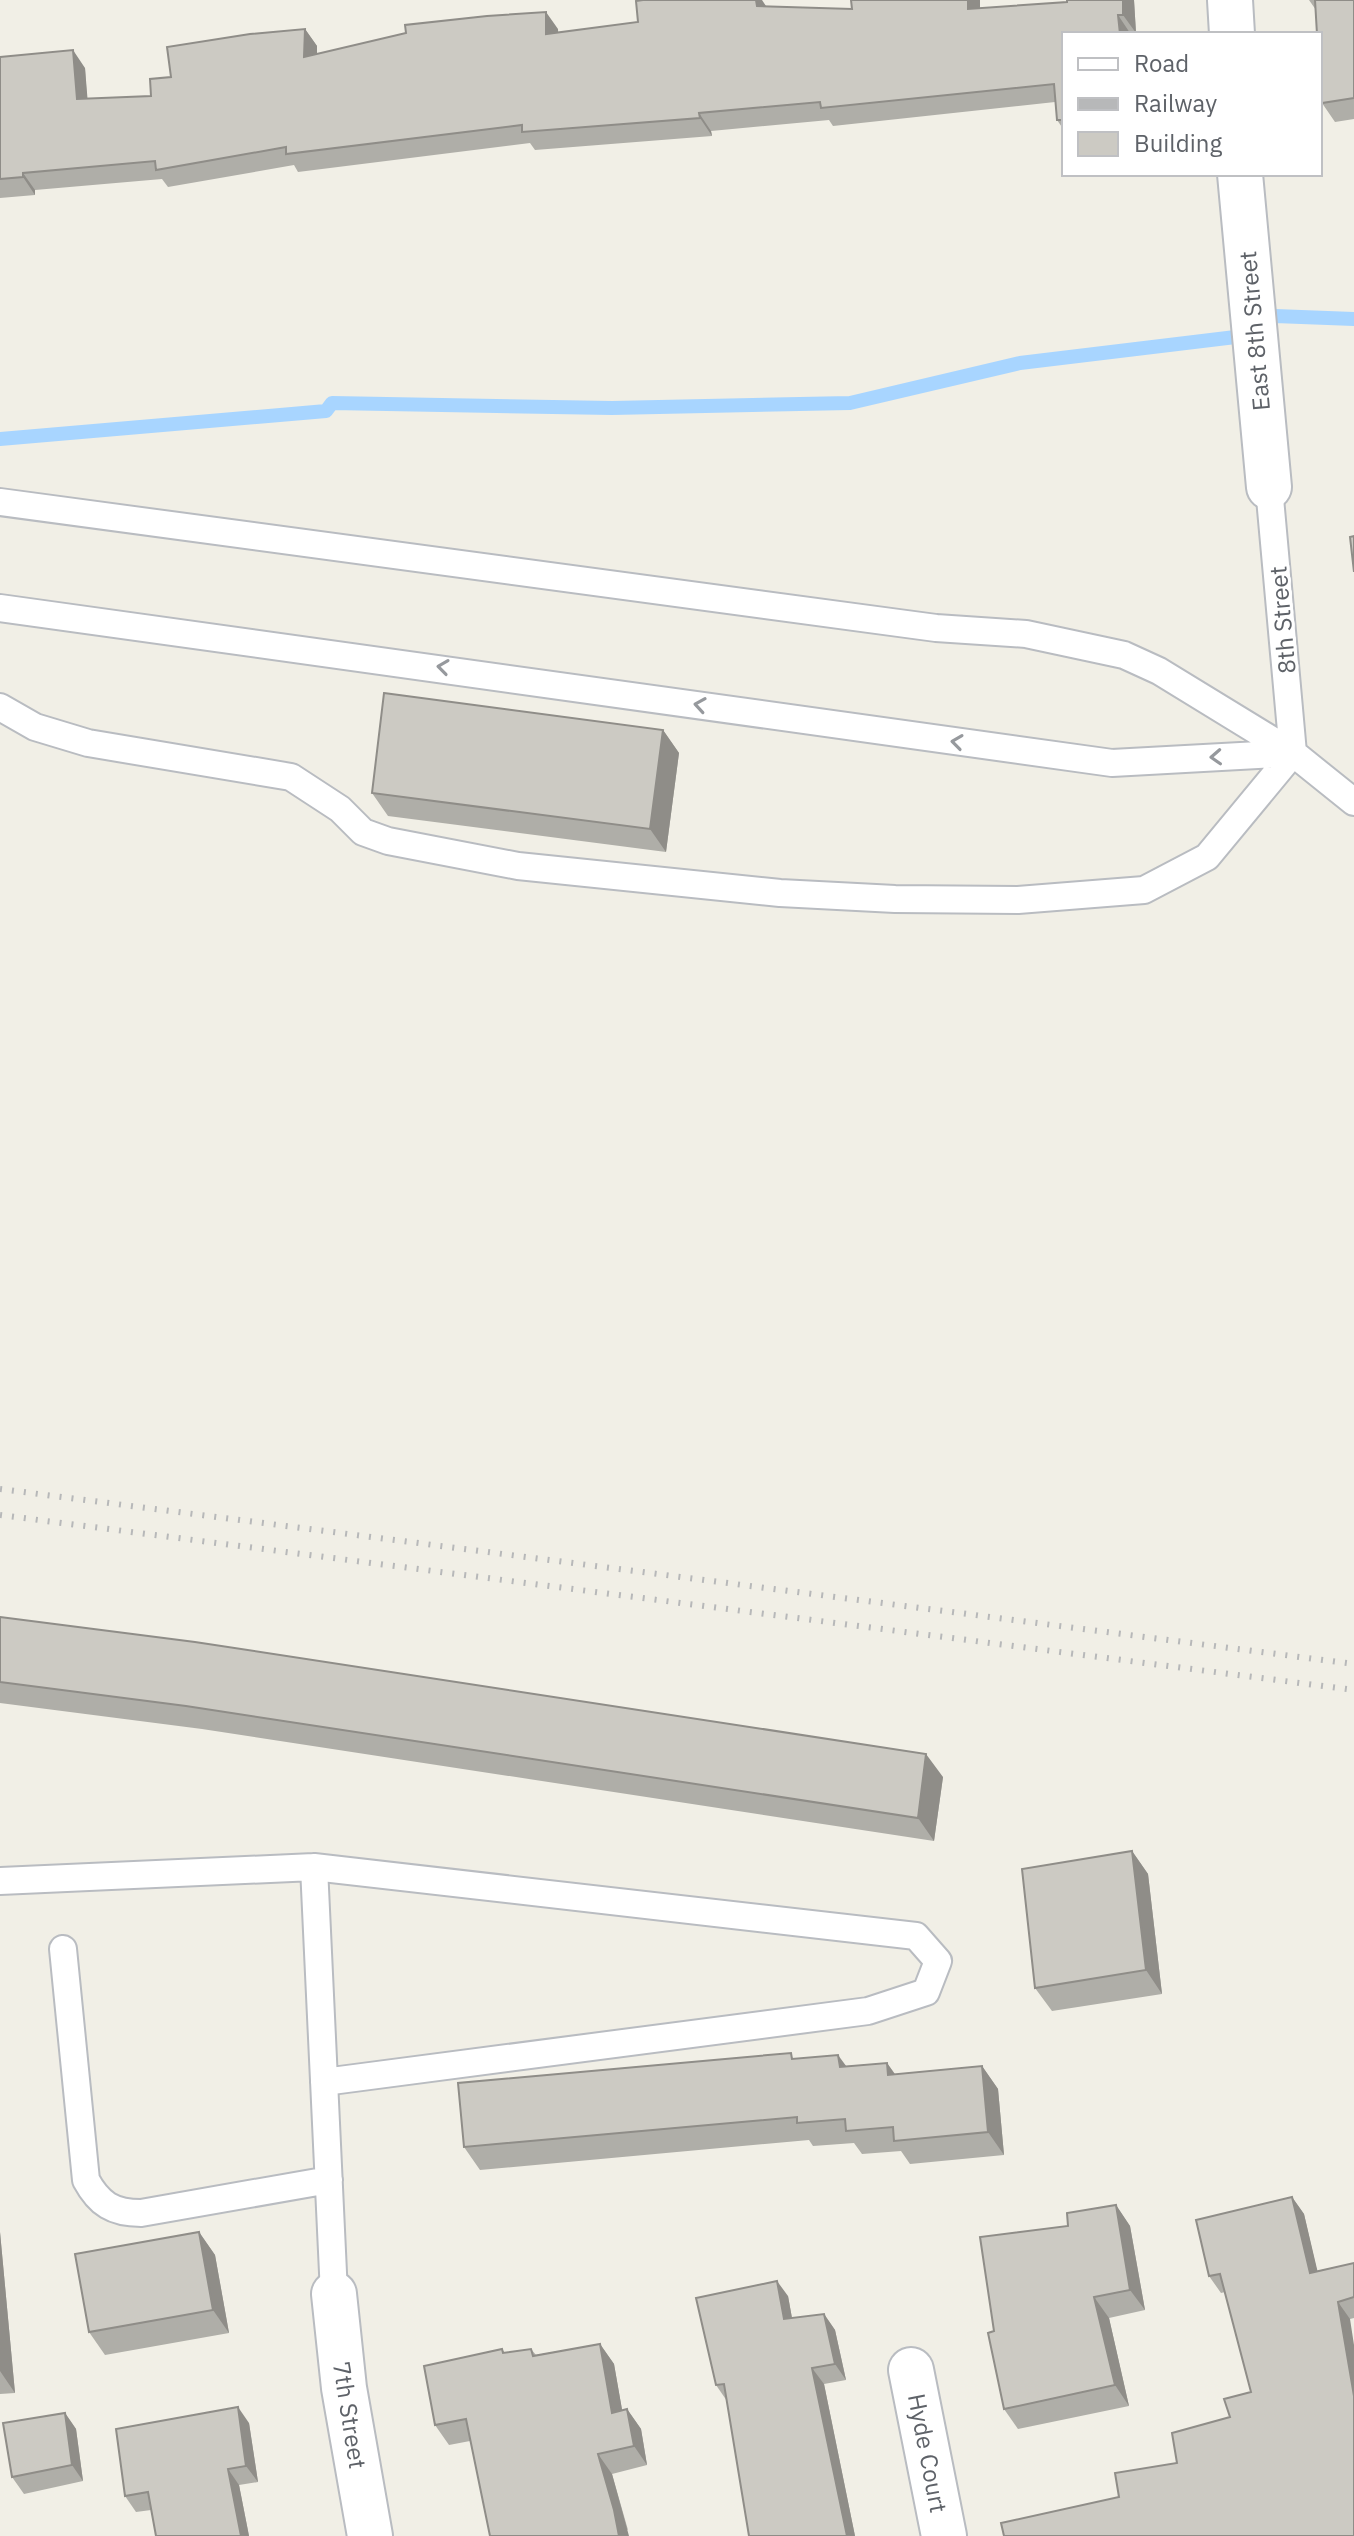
<svg xmlns="http://www.w3.org/2000/svg" width="1354" height="2536" viewBox="0 0 1354 2536" font-family="'IBM Plex Sans',sans-serif">
	<style>
		.lines { fill: none; stroke-linecap: round; stroke-linejoin: round }
		.stream { stroke: #a8d5ff; stroke-width: 14 }
		.lane-casing { stroke: #b9bcc1; stroke-width: 30 }
		.street-casing { stroke: #b9bcc1; stroke-width: 48 }
		.lane { stroke: #fff; stroke-width: 26 }
		.street { stroke: #fff; stroke-width: 44 }
		.rail { stroke: #b7b8b9; stroke-width: 6; stroke-dasharray: 2 10; stroke-linecap: butt }
		.wall { fill: #afaea8 }
		.shaded-wall { fill: #8f8d88 }
		.building { fill: #cccac3; stroke: #8f8d88; stroke-width: 2 }
		.oneway { stroke: #96999d }
		.labels { text-anchor: middle; dominant-baseline: central; stroke-width: 6; stroke-linejoin: round; paint-order: stroke }
		.street-label { font-size: 24px; fill: #5e6268; stroke: #fff }
	</style>
	<rect width="100%" height="100%" fill="#f1efe6"/>
	<g class="lines">
		<!-- stream -->
		<path class="stream" d="M 0,439 L 326,411 L 332,403 L 612,408 L 850,403 L 1020,363 L 1252,335 L 1275,316 L 1354,319"/>
		<defs>
			<path id="lane" d="M 1269,487 L 1293,753
				M 0,502 L 936,628 L 1026,634 L 1124,655 L 1159,671 L 1293,753 L 1354,802
				M 0,608 L 1112,763 L 1293,753
				M 0,707 L 35,727 L 88,743 L 291,777 L 340,809 L 363,832 L 388,841 L 518,866 L 780,893 L 895,899 L 1018,900 L 1144,890 L 1207,857 L 1293,753
				M 314,1867 L 334,2294
				M 0,1881 L 314,1867 L 916,1936 L 938,1961 L 926,1992 L 868,2011 L 324,2082
				M 63,1949 L 86,2180 C 99,2204 113,2213 141,2213 L 329,2180"/>
			<path id="street" d="M 1230,0 L 1232,34
				M 1240,174 L 1269,487
				M 334,2294 L 344,2388 L 370,2536
				M 911,2370 L 944,2536"/>
		</defs>
		<!-- lane casing -->
		<use href="#lane" class="lane-casing"/>
		<!-- street casing -->
		<use href="#street" class="street-casing"/>
		<!-- lane -->
		<use href="#lane" class="lane"/>
		<!-- street -->
		<use href="#street" class="street"/>
		<!-- rail -->
		<path class="rail" d="M 0,1489 L 1354,1664
			M 0,1515 L 1354,1690"/>
	</g>
	<!-- wall -->
	<path class="wall" d="M 1067,0 L 1134,0 L 1136,33 L 1064,34 L 1064,130 L 1057,120 L 1055,102 L 833,126 L 829,120 L 711,131 L 712,136 L 535,150 L 530,143 L 298,172 L 294,165 L 168,187 L 162,179 L 35,190 L 35,195 L 0,198 L 0,57 L 85,68 L 87,99 L 151,96 L 171,77 L 305,29 L 317,46 L 317,54 L 558,29 L 558,33 L 766,6 L 852,9 L 980,8 L 1067,2 Z
		M 1309,0 L 1354,0 L 1354,119 L 1335,122 L 1322,103 L 1316,10 Z
		M 663,730 L 679,753 L 666,852 L 388,816 L 372,793 Z
		M 0,1617 L 943,1777 L 934,1841 L 202,1729 L 0,1703 Z
		M 1132,1851 L 1148,1874 L 1162,1994 L 1052,2011 L 1035,1988 Z
		M 795,2059 L 846,2066 L 887,2063 L 895,2074 L 982,2066 L 998,2089 L 1004,2155 L 910,2164 L 901,2151 L 862,2154 L 854,2143 L 813,2146 L 809,2140 L 480,2170 L 464,2147 Z
		M 1292,2197 L 1304,2214 L 1317,2271 L 1354,2263 L 1354,2318 L 1350,2319 L 1354,2536 L 1119,2497 L 1177,2463 L 1230,2417 L 1251,2392 L 1225,2292 L 1221,2293 L 1209,2276 Z
		M 1116,2205 L 1130,2226 L 1145,2310 L 1109,2318 L 1129,2406 L 1018,2429 L 1004,2409 L 1068,2226 Z
		M 0,2232 L 15,2393 L 0,2394 Z
		M 199,2232 L 215,2255 L 229,2333 L 105,2355 L 89,2332 Z
		M 788,2296 L 792,2318 L 824,2314 L 835,2330 L 846,2380 L 824,2384 L 855,2536 L 749,2536 L 727,2401 L 716,2385 Z
		M 600,2344 L 614,2364 L 622,2410 L 627,2409 L 641,2429 L 647,2465 L 612,2474 L 628,2530 L 470,2441 L 449,2445 L 435,2425 L 502,2349 L 505,2353 L 531,2349 L 536,2355 Z
		M 65,2413 L 76,2429 L 83,2481 L 24,2494 L 12,2477 Z
		M 249,2423 L 258,2482 L 239,2485 L 249,2536 L 156,2536 L 151,2510 L 136,2512 L 125,2496 Z"/>
	<!-- shaded-wall -->
	<path class="shaded-wall" d="M 756,0 L 762,0 L 768,9 L 757,6 Z
		M 968,0 L 980,0 L 980,26 L 968,9 Z
		M 1123,0 L 1134,0 L 1136,33 L 1123,15 Z
		M 546,12 L 558,29 L 559,52 L 546,34 Z
		M 1118,15 L 1130,33 L 1130,34 L 1120,34 Z
		M 305,29 L 317,46 L 317,75 L 304,57 Z
		M 73,50 L 85,68 L 89,117 L 77,99 Z
		M 699,113 L 711,131 L 712,136 L 700,118 Z
		M 23,173 L 35,190 L 35,195 L 23,177 Z
		M 663,730 L 679,753 L 666,852 L 650,829 Z
		M 926,1754 L 943,1777 L 934,1841 L 918,1818 Z
		M 1132,1851 L 1148,1874 L 1162,1994 L 1146,1970 Z
		M 838,2055 L 855,2078 L 840,2067 Z
		M 887,2063 L 903,2086 L 888,2075 Z
		M 982,2066 L 998,2089 L 1004,2155 L 988,2132 Z
		M 1292,2197 L 1304,2214 L 1322,2290 L 1310,2273 Z
		M 1116,2205 L 1130,2226 L 1145,2310 L 1130,2290 Z
		M 0,2232 L 15,2393 L 0,2371 Z
		M 199,2232 L 215,2255 L 229,2333 L 213,2310 Z
		M 777,2281 L 788,2296 L 795,2335 L 784,2319 Z
		M 1094,2297 L 1109,2318 L 1129,2406 L 1115,2385 Z
		M 1338,2302 L 1350,2319 L 1354,2345 L 1354,2396 Z
		M 824,2314 L 835,2330 L 846,2380 L 835,2364 Z
		M 600,2344 L 614,2364 L 626,2432 L 612,2413 Z
		M 812,2368 L 824,2384 L 855,2536 L 847,2536 Z
		M 238,2407 L 249,2423 L 258,2482 L 246,2466 Z
		M 627,2409 L 641,2429 L 647,2465 L 634,2446 Z
		M 65,2413 L 76,2429 L 83,2481 L 72,2465 Z
		M 598,2454 L 612,2474 L 629,2536 L 619,2536 Z
		M 228,2469 L 239,2485 L 249,2536 L 241,2536 Z"/>
	<!-- building -->
	<path class="building" d="M 643,0 L 756,0 L 757,6 L 852,9 L 851,0 L 968,0 L 968,9 L 1067,2 L 1067,0 L 1123,0 L 1123,15 L 1118,15 L 1120,34 L 1064,34 L 1064,120 L 1057,120 L 1054,84 L 821,108 L 820,102 L 699,113 L 700,118 L 522,132 L 522,125 L 286,154 L 286,147 L 156,170 L 155,161 L 23,173 L 23,177 L 0,179 L 0,57 L 73,50 L 77,99 L 151,96 L 150,79 L 171,77 L 167,47 L 250,34 L 305,29 L 304,57 L 406,33 L 405,25 L 487,16 L 546,12 L 546,34 L 638,22 L 636,1 Z
		M 1315,0 L 1354,0 L 1354,98 L 1322,103 L 1320,78 L 1320,34 L 1317,34 Z
		M 1354,536 L 1354,572 L 1350,537 Z
		M 384,693 L 663,730 L 650,829 L 372,793 Z
		M 0,1617 L 195,1642 L 926,1754 L 918,1818 L 186,1706 L 0,1682 Z
		M 1132,1851 L 1146,1970 L 1035,1988 L 1022,1869 Z
		M 791,2053 L 792,2059 L 838,2055 L 840,2067 L 887,2063 L 888,2075 L 982,2066 L 988,2132 L 894,2141 L 893,2127 L 846,2131 L 845,2119 L 797,2123 L 797,2117 L 464,2147 L 458,2083 Z
		M 1292,2197 L 1310,2273 L 1354,2263 L 1354,2297 L 1338,2302 L 1354,2396 L 1354,2536 L 1004,2536 L 1001,2523 L 1119,2497 L 1115,2473 L 1177,2463 L 1172,2433 L 1230,2417 L 1224,2399 L 1251,2392 L 1220,2274 L 1209,2276 L 1196,2220 Z
		M 1116,2205 L 1130,2290 L 1094,2297 L 1115,2385 L 1004,2409 L 988,2333 L 994,2331 L 980,2237 L 1068,2226 L 1067,2213 Z
		M 199,2232 L 213,2310 L 89,2332 L 75,2254 Z
		M 777,2281 L 784,2319 L 824,2314 L 835,2364 L 812,2368 L 847,2536 L 749,2536 L 724,2384 L 716,2385 L 696,2298 Z
		M 600,2344 L 612,2413 L 627,2409 L 634,2446 L 598,2454 L 614,2510 L 619,2536 L 490,2536 L 466,2419 L 435,2425 L 424,2366 L 502,2349 L 503,2353 L 531,2349 L 533,2356 Z
		M 238,2407 L 246,2466 L 228,2469 L 241,2536 L 156,2536 L 148,2492 L 125,2496 L 116,2429 Z
		M 65,2413 L 72,2465 L 12,2477 L 3,2423 Z"/>
	<!-- one-way arrows -->
	<defs><path id="oneway-chevron" d="M-2-3.5L2.5 0L-2 3.5" fill="none" stroke-width="1.6" stroke-linecap="round" stroke-linejoin="round" transform="scale(2)"/></defs>
	<g class="oneway">
		<use href="#oneway-chevron" transform="translate(443 667) rotate(-172)"/>
		<use href="#oneway-chevron" transform="translate(700 705) rotate(-171)"/>
		<use href="#oneway-chevron" transform="translate(957 742) rotate(-172)"/>
		<use href="#oneway-chevron" transform="translate(1216 757) rotate(177)"/>
	</g>
	<g class="labels">
		<!-- street labels -->
		<g class="street-label">
			<text transform="translate(1254 331) rotate(-95)">East 8th Street</text>
			<text transform="translate(1282 620) rotate(-95)">8th Street</text>
			<text transform="translate(350 2415) rotate(81)">7th Street</text>
			<text transform="translate(928 2453) rotate(79)">Hyde Court</text>
		</g>
	</g>
	<!-- legend -->
	<rect x="1062" y="32" width="260" height="144" fill="#ffffff" stroke="#bfc0c3" stroke-width="2"/>
	<rect x="1078" y="58" width="40" height="12" fill="#ffffff" stroke="#bfc0c3" stroke-width="2"/>
	<text x="1134" y="72" font-size="24" fill="#5e6268">Road</text>
	<rect x="1078" y="98" width="40" height="12" fill="#b7b8b9" stroke="#bfc0c3" stroke-width="2"/>
	<text x="1134" y="112" font-size="24" fill="#5e6268">Railway</text>
	<rect x="1078" y="132" width="40" height="24" fill="#cccac3" stroke="#bfc0c3" stroke-width="2"/>
	<text x="1134" y="152" font-size="24" fill="#5e6268">Building</text>
</svg>
